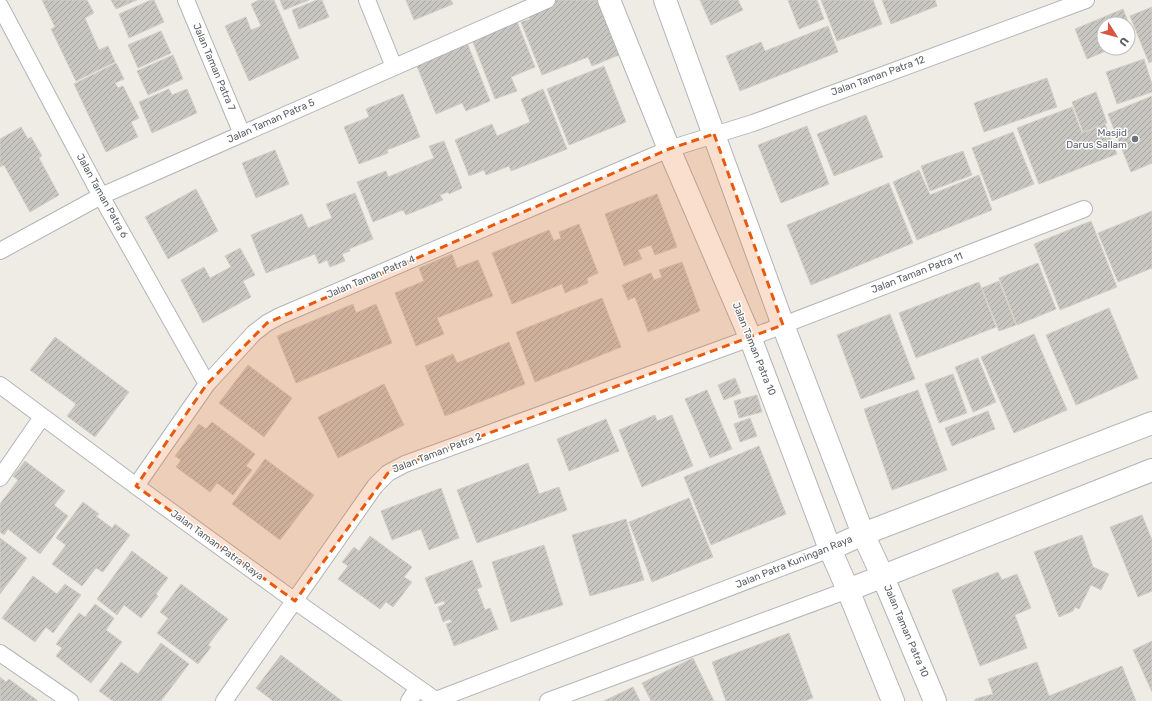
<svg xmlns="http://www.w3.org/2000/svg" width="1152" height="701" viewBox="0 0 1152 701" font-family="Rubik,sans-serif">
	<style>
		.building { fill: url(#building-hatch); stroke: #d2cfc4 }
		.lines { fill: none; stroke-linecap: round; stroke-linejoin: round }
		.street-casing { stroke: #b2b5b9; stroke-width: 18 }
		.secondary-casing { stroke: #b2b4b9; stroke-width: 24 }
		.street { stroke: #fff; stroke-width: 16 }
		.secondary { stroke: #fff; stroke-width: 22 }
		.marked { fill: #e8590c; fill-opacity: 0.2; stroke: #e8590c; stroke-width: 3; stroke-dasharray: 8 5; stroke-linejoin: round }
		.worship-dot { fill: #6b7280; stroke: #fff; stroke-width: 1.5 }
		.labels { text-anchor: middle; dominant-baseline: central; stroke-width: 3; stroke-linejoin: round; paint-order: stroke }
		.street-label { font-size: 10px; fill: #5d6064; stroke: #fff }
		.worship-label { font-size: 10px; fill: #5b616d; stroke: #fff; text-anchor: end }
	</style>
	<defs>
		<pattern id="building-hatch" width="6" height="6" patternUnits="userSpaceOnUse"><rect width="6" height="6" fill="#c7c6c0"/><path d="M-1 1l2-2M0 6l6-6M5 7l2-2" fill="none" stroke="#a5a4a0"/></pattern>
	</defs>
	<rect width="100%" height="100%" fill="#eeece5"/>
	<!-- building -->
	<path class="building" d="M 42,0 L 87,0 L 94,13 L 85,18 L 99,50 L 108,46 L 115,62 L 76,81 L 51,29 L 55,27 Z
		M 111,0 L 137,0 L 116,9 Z
		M 151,0 L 154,0 L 164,22 L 129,38 L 119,14 Z
		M 259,0 L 274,0 L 299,58 L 249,81 L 225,26 L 246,17 L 251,30 L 261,26 L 251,4 Z
		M 280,0 L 309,0 L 284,10 Z
		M 317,0 L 322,0 L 329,17 L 299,29 L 292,10 Z
		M 406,0 L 451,0 L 453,4 L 414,20 Z
		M 551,0 L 597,0 L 619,55 L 592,66 L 588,57 L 542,75 L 521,22 L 530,19 L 527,10 Z
		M 700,0 L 738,0 L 743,10 L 711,25 Z
		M 788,0 L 817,0 L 824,19 L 799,29 Z
		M 821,0 L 873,0 L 882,24 L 837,41 Z
		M 882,0 L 935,0 L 937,6 L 891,24 Z
		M 1152,7 L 1152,61 L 1149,63 L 1130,16 Z
		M 1123,9 L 1135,39 L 1128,42 L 1128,24 L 1104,24 L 1104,48 L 1113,48 L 1087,59 L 1075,29 Z
		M 516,19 L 535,67 L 511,77 L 517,91 L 495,99 L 471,37 Z
		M 828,26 L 838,52 L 740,91 L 726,56 L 761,42 L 765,51 Z
		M 161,31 L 171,53 L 138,68 L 128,45 Z
		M 466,40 L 490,101 L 466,111 L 462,103 L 436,114 L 415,61 Z
		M 173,55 L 183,79 L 148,95 L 137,71 Z
		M 1144,59 L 1152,84 L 1152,92 L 1117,104 L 1106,72 Z
		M 116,63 L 124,79 L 115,83 L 118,88 L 123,86 L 139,118 L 131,122 L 138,137 L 106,152 L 74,84 Z
		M 604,66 L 626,122 L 569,145 L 547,89 Z
		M 1047,78 L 1057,107 L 984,132 L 974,103 Z
		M 169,89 L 172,95 L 187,89 L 197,113 L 152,133 L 139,102 Z
		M 543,89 L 567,149 L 511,171 L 509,166 L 486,175 L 484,170 L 469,176 L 455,140 L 492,124 L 497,136 L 530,122 L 521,99 Z
		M 1096,92 L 1107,123 L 1083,132 L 1072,102 Z
		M 403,94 L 420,137 L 387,150 L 388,153 L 359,164 L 344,127 L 369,117 L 366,109 Z
		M 1152,96 L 1152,163 L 1131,172 L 1108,114 Z
		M 1072,107 L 1082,133 L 1105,124 L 1117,154 L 1039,184 L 1017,128 Z
		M 866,115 L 883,157 L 834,176 L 817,134 Z
		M 807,126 L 829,184 L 781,203 L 758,145 Z
		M 21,127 L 28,139 L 31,137 L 42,156 L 39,158 L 59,195 L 30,212 L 4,165 L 0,167 L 0,139 Z
		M 1013,132 L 1034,184 L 992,201 L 972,148 Z
		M 444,141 L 462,188 L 449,194 L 448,192 L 440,195 L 443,200 L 406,215 L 403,210 L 373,222 L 357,182 L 386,171 L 388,177 L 434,158 L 429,146 Z
		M 275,150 L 289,184 L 256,198 L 242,163 Z
		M 963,151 L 972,175 L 930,191 L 921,166 Z
		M 919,170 L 930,195 L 979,175 L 992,210 L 917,240 L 893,182 Z
		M 889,183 L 913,243 L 811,285 L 787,225 Z
		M 196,189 L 218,231 L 168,259 L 145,217 Z
		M 355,193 L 373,239 L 349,249 L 350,251 L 342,254 L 345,261 L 330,267 L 327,260 L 319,264 L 315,254 L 266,273 L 251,235 L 302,214 L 308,228 L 332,218 L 326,204 Z
		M 657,194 L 677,247 L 655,255 L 651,245 L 638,250 L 642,259 L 624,266 L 605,214 Z
		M 1152,211 L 1152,268 L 1118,282 L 1098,233 Z
		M 1091,221 L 1117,287 L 1060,310 L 1034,244 Z
		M 579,224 L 598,273 L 587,278 L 588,283 L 565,293 L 562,284 L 512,304 L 492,253 L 549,230 L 554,241 L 561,238 L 559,232 Z
		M 240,248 L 255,275 L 243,281 L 251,297 L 203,323 L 181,280 L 204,267 L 210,278 L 231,267 L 225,256 Z
		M 452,254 L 457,268 L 478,260 L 493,296 L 437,318 L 444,334 L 416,346 L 395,293 L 424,281 L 419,268 Z
		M 682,262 L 700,311 L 648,332 L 635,297 L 628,300 L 622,285 L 651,273 L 654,280 L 662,277 L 659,270 Z
		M 1038,263 L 1056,309 L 1017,325 L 999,278 Z
		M 999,281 L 1016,325 L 999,331 L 982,288 Z
		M 979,282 L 996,327 L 916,358 L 899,313 Z
		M 602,298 L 621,347 L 535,382 L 516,332 Z
		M 353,304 L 356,313 L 376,304 L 392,343 L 296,383 L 277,336 Z
		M 1109,308 L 1138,378 L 1076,405 L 1046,335 Z
		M 890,314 L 915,379 L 861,399 L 837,335 Z
		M 1034,334 L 1067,410 L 1014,433 L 981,357 Z
		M 55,337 L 129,392 L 95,437 L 67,416 L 76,404 L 30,370 Z
		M 509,342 L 525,384 L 445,416 L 425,366 L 453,354 L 457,363 Z
		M 978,358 L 996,402 L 973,412 L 955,367 Z
		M 248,365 L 292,398 L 264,437 L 219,403 Z
		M 953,374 L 967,413 L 939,423 L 925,384 Z
		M 735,378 L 741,393 L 724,400 L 718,385 Z
		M 384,384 L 404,425 L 338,458 L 318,417 Z
		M 707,390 L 732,449 L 710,458 L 685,399 Z
		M 918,390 L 947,470 L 892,490 L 864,409 Z
		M 757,395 L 762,412 L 739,418 L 734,401 Z
		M 988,411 L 995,429 L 952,446 L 945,428 Z
		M 655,415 L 657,421 L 672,415 L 693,466 L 642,487 L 619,430 Z
		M 750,418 L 757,436 L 740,442 L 734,424 Z
		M 606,419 L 619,451 L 569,471 L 557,439 Z
		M 212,422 L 255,454 L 246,466 L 252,470 L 233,495 L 217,483 L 210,492 L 176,467 L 181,460 L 175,456 L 199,424 L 206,429 Z
		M 759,446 L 786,514 L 711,545 L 684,477 Z
		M 265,459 L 314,495 L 280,540 L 232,504 Z
		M 25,461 L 65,491 L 54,505 L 68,516 L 40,554 L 8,529 L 4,535 L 0,532 L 0,504 L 18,480 L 13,476 Z
		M 528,463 L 539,494 L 559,487 L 567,510 L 477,543 L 457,490 Z
		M 441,488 L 459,538 L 429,550 L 421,529 L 392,540 L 381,511 Z
		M 689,498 L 713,557 L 652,582 L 629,522 Z
		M 83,502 L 99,514 L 96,516 L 112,528 L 115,524 L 130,535 L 103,572 L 96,568 L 82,586 L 52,564 L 66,545 L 56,538 Z
		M 1142,515 L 1152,540 L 1152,591 L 1138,597 L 1110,527 Z
		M 626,519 L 644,580 L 590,596 L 572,535 Z
		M 1082,535 L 1093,567 L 1109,574 L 1101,590 L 1091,585 L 1079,609 L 1075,607 L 1073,611 L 1059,617 L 1034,552 Z
		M 370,536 L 412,567 L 404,577 L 412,582 L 393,607 L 386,602 L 380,609 L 338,579 L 348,566 L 342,562 L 354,547 L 359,551 Z
		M 0,538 L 27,558 L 0,594 Z
		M 544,545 L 563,605 L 511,622 L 492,562 Z
		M 132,551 L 168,578 L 156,594 L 158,596 L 141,618 L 124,605 L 117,615 L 97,599 Z
		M 472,560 L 482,587 L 477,589 L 485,610 L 490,608 L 498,629 L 454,646 L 446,624 L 452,622 L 450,619 L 443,622 L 438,607 L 445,604 L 444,601 L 435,604 L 425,578 Z
		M 998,572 L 1002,580 L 1017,574 L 1031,608 L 1015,615 L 1027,648 L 980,666 L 952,590 Z
		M 33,576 L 57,594 L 65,584 L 81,595 L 53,633 L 46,627 L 35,642 L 2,618 Z
		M 181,584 L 228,619 L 208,645 L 211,647 L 198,664 L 157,633 L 168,618 L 160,612 Z
		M 95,604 L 114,618 L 106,630 L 122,642 L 91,683 L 56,656 L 62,648 L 56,644 L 79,613 L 85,617 Z
		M 789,633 L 813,698 L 804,701 L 726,701 L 712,662 Z
		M 1152,641 L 1152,692 L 1133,650 Z
		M 161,643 L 189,664 L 161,701 L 113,701 L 99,691 L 121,662 L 138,674 Z
		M 281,655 L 342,701 L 273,701 L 256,688 Z
		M 693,658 L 714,701 L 651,701 L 642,683 Z
		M 1037,662 L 1049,696 L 1122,666 L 1136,701 L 975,701 L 975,699 L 993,694 L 988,679 Z
		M 0,677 L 6,682 L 9,679 L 38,701 L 0,701 Z
		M 633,687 L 640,701 L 604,701 Z"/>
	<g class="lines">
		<defs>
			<path id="street" d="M 186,0 L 242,134
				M 367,0 L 394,67
				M 0,6 L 101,196 L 207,384
				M 0,251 L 101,196 L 547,0
				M 0,385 L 136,486 L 295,601 L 437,701
				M 0,478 L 42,417
				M 136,486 L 207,384 L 254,333 L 267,323 L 280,316 L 669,149 L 753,123 L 1086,0
				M 0,653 L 70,701
				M 436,700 L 830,549
				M 224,701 L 375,486 L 388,473 L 405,464 L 734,344 L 1084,209
				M 409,701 L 418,688
				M 548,701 L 848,590"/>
			<path id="secondary" d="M 609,0 L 669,149 L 750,337 L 830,549 L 848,590 L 893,701
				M 665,0 L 783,325 L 863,534 L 883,577 L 935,701
				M 830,549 L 863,534 L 1152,423
				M 848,590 L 1152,470"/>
		</defs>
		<!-- street casing -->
		<use href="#street" class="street-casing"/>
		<!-- secondary casing -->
		<use href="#secondary" class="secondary-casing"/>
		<!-- street -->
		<use href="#street" class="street"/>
		<!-- secondary -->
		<use href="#secondary" class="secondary"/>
	</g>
	<!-- marked area -->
	<path class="marked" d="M 714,134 L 783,325 L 405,464 L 388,473 L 295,601 L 136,486 L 207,384 L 267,323 L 669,149 Z"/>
	<!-- markers -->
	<circle class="worship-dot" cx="1135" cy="139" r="4"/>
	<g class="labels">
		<!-- street labels -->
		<g class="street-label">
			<text transform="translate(214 67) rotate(67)">Jalan Taman Patra 7</text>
			<text transform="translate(878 76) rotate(-20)">Jalan Taman Patra 12</text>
			<text transform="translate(271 121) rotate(-24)">Jalan Taman Patra 5</text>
			<text transform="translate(102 196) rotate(61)">Jalan Taman Patra 6</text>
			<text transform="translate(917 273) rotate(-21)">Jalan Taman Patra 11</text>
			<text transform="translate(371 277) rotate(-23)">Jalan Taman Patra 4</text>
			<text transform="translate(754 349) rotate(68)">Jalan Taman Patra 10</text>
			<text transform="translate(437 453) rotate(-21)">Jalan Taman Patra 2</text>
			<text transform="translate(217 545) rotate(36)">Jalan Taman Patra Raya</text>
			<text transform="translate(794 562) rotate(-22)">Jalan Patra Kuningan Raya</text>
			<text transform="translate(906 631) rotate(67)">Jalan Taman Patra 10</text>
		</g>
		<!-- worship labels -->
		<g class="worship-label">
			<text x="1127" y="133">Masjid<tspan x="1127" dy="12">Darus Sallam</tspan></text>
		</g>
	</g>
	<!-- north arrow -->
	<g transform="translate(1116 36) rotate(126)"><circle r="19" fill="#ffffff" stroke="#bebfc1"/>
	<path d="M0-3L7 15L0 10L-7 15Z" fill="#d85541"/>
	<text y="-6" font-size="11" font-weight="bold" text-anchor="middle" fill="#5d6064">U</text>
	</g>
</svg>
